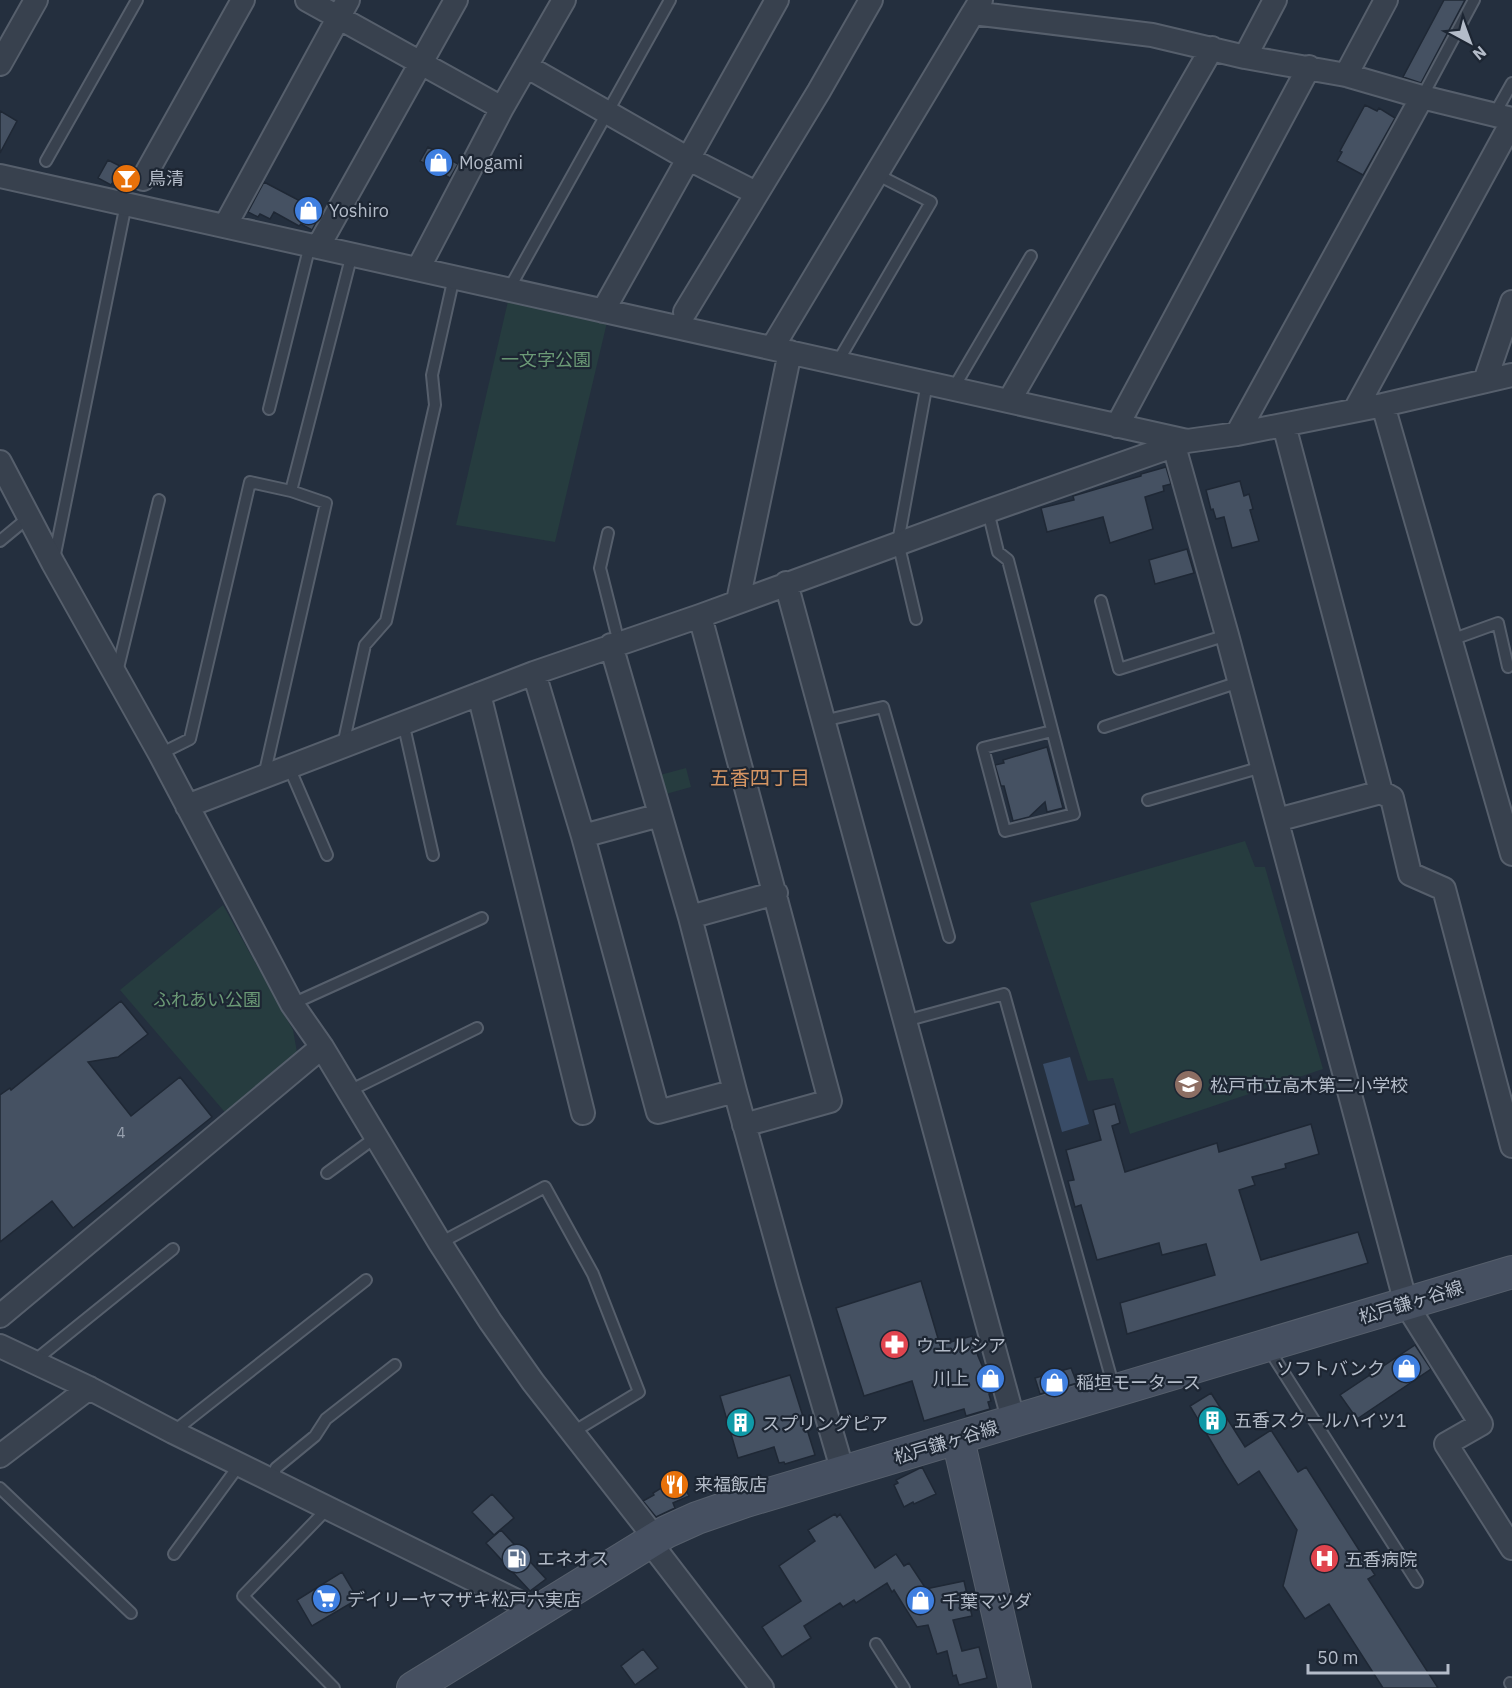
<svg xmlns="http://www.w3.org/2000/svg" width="1512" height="1688" viewBox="0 0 1512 1688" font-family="'IBM Plex Sans','Noto Sans JP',sans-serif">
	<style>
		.green { fill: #263c3f }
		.water { fill: #394c67 }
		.building { fill: #455162; stroke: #1f2835; stroke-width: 1.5 }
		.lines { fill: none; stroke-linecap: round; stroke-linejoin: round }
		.lane-casing { stroke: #565f6c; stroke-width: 14 }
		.street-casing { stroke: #565f6c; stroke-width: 26 }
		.secondary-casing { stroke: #565f6c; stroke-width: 34 }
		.lane { stroke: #38414e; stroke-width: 10 }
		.street { stroke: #38414e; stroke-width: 22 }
		.secondary { stroke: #465061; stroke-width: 32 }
		.labels { text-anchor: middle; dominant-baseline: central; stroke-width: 4.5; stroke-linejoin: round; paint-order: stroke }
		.number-label { font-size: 15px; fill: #98a1af }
		.poi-label { font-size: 18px; fill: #b4bcc9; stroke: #1d2633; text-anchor: start }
		.park-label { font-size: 18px; fill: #6b9a76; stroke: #1d2633 }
		.street-label { font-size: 18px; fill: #b4bcc9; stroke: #1d2633 }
		.neighbourhood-label { font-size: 20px; fill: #d59563; stroke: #1d2633 }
	</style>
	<rect width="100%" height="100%" fill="#242f3e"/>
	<!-- green -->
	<path class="green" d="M 509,297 L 608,318 L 555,542 L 456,525 Z
		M 686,768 L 691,787 L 666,794 L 660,775 Z
		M 1245,841 L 1255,867 L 1265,867 L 1323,1069 L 1130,1134 L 1113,1078 L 1088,1081 L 1030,903 Z
		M 223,905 L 293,1030 L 298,1058 L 229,1117 L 120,990 Z"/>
	<!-- water -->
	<path class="water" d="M 1070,1057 L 1089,1124 L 1062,1132 L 1043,1064 Z"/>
	<!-- building -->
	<path class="building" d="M 1444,0 L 1465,0 L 1421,83 L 1403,77 Z
		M 1365,105 L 1377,111 L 1379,108 L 1395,118 L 1363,175 L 1337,161 L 1342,152 L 1340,151 Z
		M 0,111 L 17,121 L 0,153 Z
		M 428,147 L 458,164 L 450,178 L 420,161 Z
		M 108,160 L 132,172 L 130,183 L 126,190 L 113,182 L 111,185 L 98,178 Z
		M 264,182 L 300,201 L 302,198 L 323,210 L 312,230 L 301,224 L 299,226 L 274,212 L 270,219 L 260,214 L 258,217 L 248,212 Z
		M 1166,467 L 1171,484 L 1163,486 L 1164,491 L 1145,497 L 1153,529 L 1110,543 L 1103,517 L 1047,532 L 1041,508 L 1074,500 L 1073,496 L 1141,476 L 1141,474 Z
		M 1240,481 L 1244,496 L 1249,494 L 1253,509 L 1250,510 L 1259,541 L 1232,548 L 1224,517 L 1216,519 L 1213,509 L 1211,510 L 1206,490 Z
		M 1187,549 L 1194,573 L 1155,584 L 1149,560 Z
		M 1047,747 L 1063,808 L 1047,812 L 1045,802 L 1029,817 L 1013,821 L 1004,786 L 1001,786 L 995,765 L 1004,763 L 1003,760 Z
		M 121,1001 L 148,1034 L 118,1057 L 88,1062 L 131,1116 L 180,1077 L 212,1117 L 73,1228 L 52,1201 L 0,1242 L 0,1095 L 10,1088 L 11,1090 Z
		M 1115,1104 L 1120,1123 L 1112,1126 L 1125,1172 L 1217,1143 L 1219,1152 L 1311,1124 L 1319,1154 L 1285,1164 L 1286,1168 L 1252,1177 L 1255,1185 L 1239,1190 L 1261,1260 L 1358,1232 L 1368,1263 L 1127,1334 L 1120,1303 L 1215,1275 L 1206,1244 L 1162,1255 L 1159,1243 L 1097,1260 L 1081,1205 L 1075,1207 L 1068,1181 L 1074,1180 L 1066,1150 L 1101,1140 L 1093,1110 Z
		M 921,1281 L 940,1345 L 972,1336 L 978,1356 L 984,1370 L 986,1369 L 992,1393 L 989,1394 L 991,1401 L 988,1402 L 990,1409 L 966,1416 L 964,1409 L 924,1421 L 912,1381 L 864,1396 L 836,1308 Z
		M 1415,1345 L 1431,1369 L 1357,1419 L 1340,1395 Z
		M 1071,1368 L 1077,1383 L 1040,1394 L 1035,1378 Z
		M 790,1375 L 815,1455 L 785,1464 L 784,1462 L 779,1463 L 774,1447 L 738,1458 L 720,1396 Z
		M 1211,1393 L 1245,1447 L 1271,1430 L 1298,1472 L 1306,1467 L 1375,1575 L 1368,1579 L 1438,1688 L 1383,1688 L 1329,1604 L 1305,1619 L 1283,1586 L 1297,1530 L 1259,1471 L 1238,1485 L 1224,1463 L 1190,1406 Z
		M 922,1467 L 936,1494 L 914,1504 L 913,1502 L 904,1507 L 894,1485 L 898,1483 L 896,1480 Z
		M 679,1477 L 689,1496 L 673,1503 L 675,1508 L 656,1517 L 643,1501 L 654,1495 L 653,1493 Z
		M 492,1494 L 514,1518 L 494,1535 L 472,1512 Z
		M 835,1514 L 837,1517 L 840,1514 L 875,1568 L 896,1554 L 904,1566 L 909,1563 L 926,1589 L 964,1581 L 972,1616 L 953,1620 L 962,1651 L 979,1647 L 987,1678 L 959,1685 L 956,1675 L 953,1676 L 947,1651 L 937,1654 L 928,1625 L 917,1627 L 894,1590 L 892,1592 L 887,1583 L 856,1603 L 854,1600 L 843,1607 L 840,1603 L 804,1626 L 811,1638 L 782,1657 L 762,1627 L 801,1601 L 779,1566 L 815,1541 L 808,1530 Z
		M 501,1530 L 546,1579 L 530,1591 L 486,1543 Z
		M 342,1572 L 358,1599 L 312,1626 L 297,1600 Z
		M 643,1649 L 658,1668 L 635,1685 L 621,1666 Z"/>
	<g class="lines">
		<defs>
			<path id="lane" d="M 1422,97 L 1474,0
				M 1494,115 L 1512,83
				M 46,161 L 137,0
				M 509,289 L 670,0
				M 837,363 L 931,202 L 876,174
				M 953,389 L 1031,256
				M 269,409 L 310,245
				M 291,491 L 352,254
				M 988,511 L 998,552 L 1008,560 L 1074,814 L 1005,831 L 983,748 L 1052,731
				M 608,533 L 600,568 L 619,643
				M 0,541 L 29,517
				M 54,559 L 126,204
				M 1101,601 L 1119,669 L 1227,635
				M 916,619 L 898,542 L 927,383
				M 1451,640 L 1498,623 L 1508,667
				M 117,672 L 159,500
				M 823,721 L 883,707 L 949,937
				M 403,722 L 433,855
				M 1104,727 L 1239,682
				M 343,745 L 365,645 L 386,621 L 435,405 L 432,375 L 454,277
				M 160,754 L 190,739 L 250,482 L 291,491 L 326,503 L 264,776
				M 289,767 L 327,855
				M 1148,800 L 1262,767
				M 292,1004 L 482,918
				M 905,1021 L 1004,994 L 1114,1388
				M 349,1091 L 477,1028
				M 327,1173 L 376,1137
				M 440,1243 L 545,1187 L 593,1274 L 639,1392 L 573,1432
				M 1268,1348 L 1417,1582
				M 33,1362 L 173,1249
				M 173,1432 L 366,1280
				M 272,1480 L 276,1468 L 315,1436 L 326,1419 L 395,1365
				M 0,1488 L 131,1613
				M 328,1508 L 243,1596 L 334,1688
				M 174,1554 L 240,1464
				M 876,1644 L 904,1688
				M 1510,1683 L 1512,1686"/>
			<path id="street" d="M 307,0 L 502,108
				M 981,0 L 973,13 L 1152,35 L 1245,57 L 1346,75 L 1422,97 L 1512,119
				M 1245,57 L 1275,0
				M 0,64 L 36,0
				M 526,66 L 687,158 L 756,193
				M 1346,75 L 1386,0
				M 0,176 L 1187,441
				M 143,179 L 243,0
				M 225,226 L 348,0
				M 318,247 L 456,0
				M 418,269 L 502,108 L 564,0
				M 603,311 L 777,0
				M 685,312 L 819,91 L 871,0
				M 772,348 L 973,13
				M 1485,381 L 1512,302
				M 1009,401 L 1212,48
				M 1383,405 L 1512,854
				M 1355,410 L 1512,122
				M 1284,425 L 1381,792 L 1392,798 L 1410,874 L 1444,889 L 1512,1146
				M 1117,426 L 1309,67
				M 1237,434 L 1383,405 L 1512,375
				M 1174,446 L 1227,635 L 1406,1304 L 1481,1424 L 1446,1444 L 1512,1548
				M 0,462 L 53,563 L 160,754 L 292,1004 L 322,1047 L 440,1243 L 490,1321 L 533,1382 L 648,1529 L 659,1554 L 762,1688
				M 786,583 L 1014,1422
				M 738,601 L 790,352
				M 700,616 L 830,1101 L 744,1125
				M 611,645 L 690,917 L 735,1091 L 788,1283 L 843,1472
				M 534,673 L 583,836 L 658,1112 L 735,1091
				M 479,694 L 583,1113
				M 187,806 L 534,673 L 700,616 L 988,511 L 1187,441 L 1237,434 L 1422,97
				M 1277,820 L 1381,792
				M 583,836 L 660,815
				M 690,917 L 776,893
				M 0,1316 L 322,1047
				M 0,1346 L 89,1388 L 173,1432 L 537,1611
				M 0,1456 L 89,1388"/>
			<path id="secondary" d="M 958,1439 L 1015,1688
				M 413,1688 L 666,1532 L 697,1518 L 746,1501 L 1512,1272"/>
		</defs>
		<!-- lane casing -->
		<use href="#lane" class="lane-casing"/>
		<!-- street casing -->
		<use href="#street" class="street-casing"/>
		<!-- secondary casing -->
		<use href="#secondary" class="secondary-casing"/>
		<!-- lane -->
		<use href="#lane" class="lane"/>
		<!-- street -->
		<use href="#street" class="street"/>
		<!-- secondary -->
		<use href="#secondary" class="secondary"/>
	</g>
	<!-- icons -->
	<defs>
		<symbol id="shop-disc" viewBox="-11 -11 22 22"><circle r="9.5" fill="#3f7fe0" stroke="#1d2633"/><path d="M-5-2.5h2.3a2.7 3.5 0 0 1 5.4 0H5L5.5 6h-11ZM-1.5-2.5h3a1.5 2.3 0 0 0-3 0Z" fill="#fff"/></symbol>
		<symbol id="bar-disc" viewBox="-11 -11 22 22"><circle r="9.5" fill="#e8710a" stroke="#1d2633"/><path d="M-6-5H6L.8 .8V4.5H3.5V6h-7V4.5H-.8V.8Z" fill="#fff"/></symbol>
		<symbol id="school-disc" viewBox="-11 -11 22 22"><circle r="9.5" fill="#8d6e63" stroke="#1d2633"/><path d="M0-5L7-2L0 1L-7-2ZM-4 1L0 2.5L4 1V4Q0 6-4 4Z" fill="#fff"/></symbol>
		<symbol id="pharmacy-disc" viewBox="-11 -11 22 22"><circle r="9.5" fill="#e0444e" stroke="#1d2633"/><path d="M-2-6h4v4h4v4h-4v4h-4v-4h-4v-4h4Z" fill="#fff"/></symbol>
		<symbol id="building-disc" viewBox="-11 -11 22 22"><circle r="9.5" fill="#0f9aa8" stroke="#1d2633"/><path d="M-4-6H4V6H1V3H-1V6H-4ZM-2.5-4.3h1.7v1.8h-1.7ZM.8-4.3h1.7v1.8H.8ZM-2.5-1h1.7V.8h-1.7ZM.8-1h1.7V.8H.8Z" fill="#fff"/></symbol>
		<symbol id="restaurant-disc" viewBox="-11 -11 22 22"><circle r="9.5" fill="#e8710a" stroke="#1d2633"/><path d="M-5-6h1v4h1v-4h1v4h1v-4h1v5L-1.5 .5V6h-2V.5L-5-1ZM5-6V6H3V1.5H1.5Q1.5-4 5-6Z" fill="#fff"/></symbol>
		<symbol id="fuel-disc" viewBox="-11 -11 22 22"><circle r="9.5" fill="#5c6f8a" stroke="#1d2633"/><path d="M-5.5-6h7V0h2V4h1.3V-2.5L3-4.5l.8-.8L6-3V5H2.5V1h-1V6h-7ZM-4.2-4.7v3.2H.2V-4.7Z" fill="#fff"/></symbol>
		<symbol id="hospital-disc" viewBox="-11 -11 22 22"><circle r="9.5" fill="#e0444e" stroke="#1d2633"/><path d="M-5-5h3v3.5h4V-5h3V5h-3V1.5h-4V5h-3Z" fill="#fff"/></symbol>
		<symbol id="supermarket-disc" viewBox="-11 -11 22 22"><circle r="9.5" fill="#3f7fe0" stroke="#1d2633"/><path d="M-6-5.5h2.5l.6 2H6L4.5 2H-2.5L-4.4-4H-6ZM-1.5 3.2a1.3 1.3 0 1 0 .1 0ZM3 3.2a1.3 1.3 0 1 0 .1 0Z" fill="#fff"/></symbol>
	</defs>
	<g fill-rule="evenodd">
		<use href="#shop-disc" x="422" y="146" width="33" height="33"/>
		<use href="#bar-disc" x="110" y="162" width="33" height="33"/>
		<use href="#shop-disc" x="292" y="194" width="33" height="33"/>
		<use href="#school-disc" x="1172" y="1068" width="33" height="33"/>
		<use href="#pharmacy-disc" x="878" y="1328" width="33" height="33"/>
		<use href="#shop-disc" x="1390" y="1352" width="33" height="33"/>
		<use href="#shop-disc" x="974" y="1362" width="33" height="33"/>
		<use href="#shop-disc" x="1038" y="1366" width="33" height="33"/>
		<use href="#building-disc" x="1196" y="1404" width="33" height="33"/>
		<use href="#building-disc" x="724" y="1406" width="33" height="33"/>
		<use href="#restaurant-disc" x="658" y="1468" width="33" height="33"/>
		<use href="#fuel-disc" x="500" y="1542" width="33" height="33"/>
		<use href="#hospital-disc" x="1308" y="1542" width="33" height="33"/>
		<use href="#supermarket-disc" x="310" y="1582" width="33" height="33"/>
		<use href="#shop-disc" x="904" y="1584" width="33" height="33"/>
	</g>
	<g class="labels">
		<!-- number labels -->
		<g class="number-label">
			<text x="121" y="1132">4</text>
		</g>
		<!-- poi labels -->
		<g class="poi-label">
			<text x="459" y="162">Mogami</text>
			<text x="148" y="178">鳥清</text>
			<text x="329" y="210">Yoshiro</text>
			<text x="1210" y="1085">松戸市立高木第二小学校</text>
			<text x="916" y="1345">ウエルシア</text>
			<text x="1385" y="1368" text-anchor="end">ソフトバンク</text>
			<text x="969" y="1378" text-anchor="end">川上</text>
			<text x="1076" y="1382">稲垣モータース</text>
			<text x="1234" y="1420">五香スクールハイツ1</text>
			<text x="762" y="1423">スプリングピア</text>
			<text x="695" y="1484">来福飯店</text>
			<text x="537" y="1558">エネオス</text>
			<text x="1345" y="1559">五香病院</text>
			<text x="347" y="1599">デイリーヤマザキ松戸六実店</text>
			<text x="942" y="1601">千葉マツダ</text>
		</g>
		<!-- park labels -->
		<g class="park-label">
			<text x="546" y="359">一文字公園</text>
			<text x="207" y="999">ふれあい公園</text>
		</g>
		<!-- street labels -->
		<g class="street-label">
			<text transform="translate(1411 1302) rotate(-17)">松戸鎌ヶ谷線</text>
			<text transform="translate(946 1442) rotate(-17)">松戸鎌ヶ谷線</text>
		</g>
		<!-- neighbourhood labels -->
		<g class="neighbourhood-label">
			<text x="760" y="777">五香四丁目</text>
		</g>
	</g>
	<!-- north arrow -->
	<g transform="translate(1470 42) rotate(139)" stroke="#1d2633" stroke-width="4.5" paint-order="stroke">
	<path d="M0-4.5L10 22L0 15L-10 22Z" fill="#b4bcc9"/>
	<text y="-9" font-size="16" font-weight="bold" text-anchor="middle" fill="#b4bcc9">N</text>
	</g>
	<!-- scale -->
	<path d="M1308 1664v9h140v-9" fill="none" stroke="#b4bcc9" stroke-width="3"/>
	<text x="1317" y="1664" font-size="18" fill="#b4bcc9" stroke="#1d2633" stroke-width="4.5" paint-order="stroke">50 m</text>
</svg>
